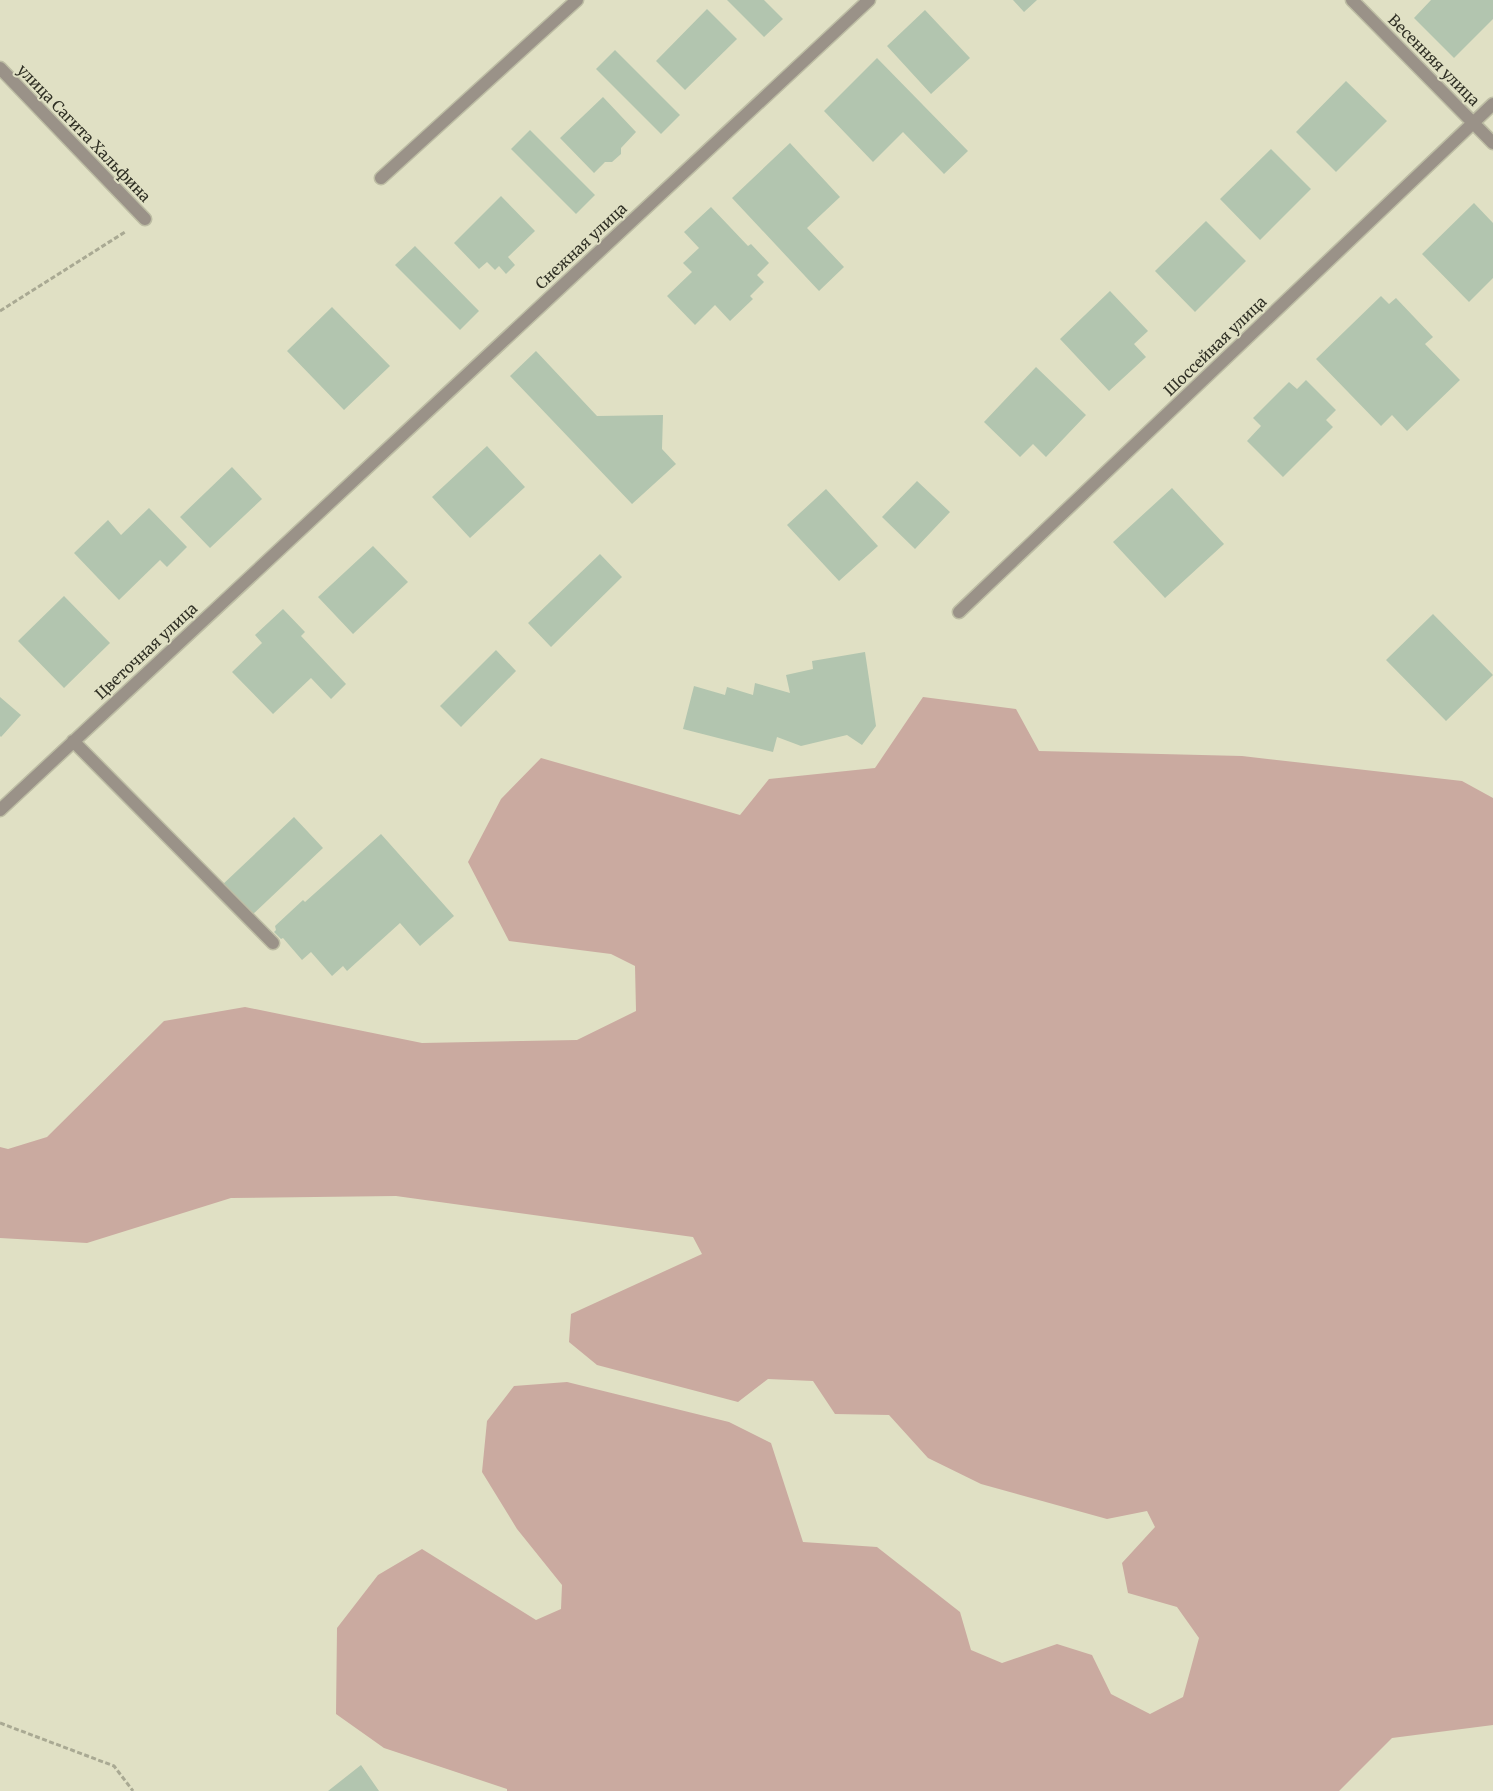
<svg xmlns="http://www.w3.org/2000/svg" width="1493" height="1791" viewBox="0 0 1493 1791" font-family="Merriweather,serif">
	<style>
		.green { fill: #caaaa0 }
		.building { fill: #b2c5af }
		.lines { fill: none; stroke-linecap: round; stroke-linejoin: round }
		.street-casing { stroke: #bdbda4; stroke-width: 15 }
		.path { stroke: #a9a993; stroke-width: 3; stroke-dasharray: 5 2.5; stroke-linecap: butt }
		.street { stroke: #9a9288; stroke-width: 12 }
		.labels { text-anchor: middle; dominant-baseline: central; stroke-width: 4; stroke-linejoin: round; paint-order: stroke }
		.street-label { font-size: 15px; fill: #2f2f24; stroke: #e0e0c4 }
	</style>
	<rect width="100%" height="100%" fill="#e0e0c4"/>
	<!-- green -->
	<path class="green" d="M 923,697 L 1016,709 L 1039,751 L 1242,756 L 1462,781 L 1493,798 L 1493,1725 L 1392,1738 L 1339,1791 L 507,1791 L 507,1789 L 384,1748 L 336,1714 L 337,1628 L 378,1575 L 422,1549 L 536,1620 L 561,1609 L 562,1585 L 517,1529 L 482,1472 L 487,1421 L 514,1386 L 567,1382 L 729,1422 L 771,1443 L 803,1542 L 877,1547 L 960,1612 L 971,1650 L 1002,1663 L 1057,1644 L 1092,1655 L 1111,1694 L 1150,1714 L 1183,1697 L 1199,1638 L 1177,1607 L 1128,1593 L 1122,1563 L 1155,1527 L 1147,1511 L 1107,1519 L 981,1484 L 928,1458 L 889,1415 L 835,1414 L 813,1381 L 768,1379 L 738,1402 L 597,1365 L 569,1342 L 571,1314 L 702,1254 L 693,1237 L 396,1196 L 231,1198 L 87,1243 L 0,1238 L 0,1147 L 8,1149 L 47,1137 L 164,1021 L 245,1007 L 422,1043 L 577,1040 L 636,1011 L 635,966 L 611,954 L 509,941 L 468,862 L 501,799 L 541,758 L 740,815 L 769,779 L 875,768 Z"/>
	<!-- building -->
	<path class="building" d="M 727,0 L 764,0 L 783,19 L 764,37 Z
		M 1013,0 L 1037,0 L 1024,12 Z
		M 1431,0 L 1493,0 L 1493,19 L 1454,58 L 1414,18 Z
		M 707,9 L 737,39 L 685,90 L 656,61 Z
		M 925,10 L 970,58 L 931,94 L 887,46 Z
		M 615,50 L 680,115 L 661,134 L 596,69 Z
		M 877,58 L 968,151 L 944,174 L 903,132 L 873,162 L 824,111 Z
		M 1346,81 L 1387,121 L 1336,172 L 1296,132 Z
		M 603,97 L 636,132 L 621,148 L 621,154 L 612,162 L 605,162 L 594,173 L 560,138 Z
		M 530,130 L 595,195 L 576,214 L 511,149 Z
		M 790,143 L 840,197 L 807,228 L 844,267 L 819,291 L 732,198 Z
		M 1271,149 L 1311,189 L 1260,240 L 1220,199 Z
		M 501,196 L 535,231 L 508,257 L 515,265 L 506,274 L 499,266 L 495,270 L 487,262 L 479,269 L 454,243 Z
		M 1474,203 L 1493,223 L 1493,278 L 1469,302 L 1422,254 Z
		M 711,207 L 748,246 L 751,244 L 769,263 L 757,275 L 764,282 L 750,296 L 753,299 L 730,321 L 715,305 L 695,325 L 667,296 L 692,272 L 683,263 L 699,248 L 684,232 Z
		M 1206,221 L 1246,261 L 1195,312 L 1155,271 Z
		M 415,246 L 479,311 L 460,330 L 395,265 Z
		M 1110,291 L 1148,331 L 1134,344 L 1146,357 L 1109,391 L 1060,339 Z
		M 1381,296 L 1389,304 L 1396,298 L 1433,337 L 1425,344 L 1460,380 L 1407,431 L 1392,415 L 1381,426 L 1316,359 Z
		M 332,307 L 390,366 L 344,410 L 287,351 Z
		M 536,351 L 597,416 L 663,415 L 662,449 L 676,464 L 632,504 L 510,376 Z
		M 1036,367 L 1086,415 L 1046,457 L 1033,444 L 1020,457 L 984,422 Z
		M 1306,380 L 1336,410 L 1326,420 L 1333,427 L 1283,477 L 1247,441 L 1261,426 L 1253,418 L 1289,382 L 1297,389 Z
		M 487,446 L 525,487 L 470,538 L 432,497 Z
		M 232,467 L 262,499 L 210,548 L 180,517 Z
		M 917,481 L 950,512 L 915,549 L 882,517 Z
		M 1172,488 L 1224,544 L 1165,598 L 1113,542 Z
		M 826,489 L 878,546 L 839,581 L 787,525 Z
		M 149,508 L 187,547 L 167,567 L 160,560 L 119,600 L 74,553 L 108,520 L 121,535 Z
		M 373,546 L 408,582 L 353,634 L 318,597 Z
		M 600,554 L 622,577 L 551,647 L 528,623 Z
		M 64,596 L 110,643 L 64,688 L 18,641 Z
		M 283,609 L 305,632 L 301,636 L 346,684 L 331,699 L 311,678 L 273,714 L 232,672 L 262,643 L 255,635 Z
		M 1433,614 L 1493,675 L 1446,721 L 1386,660 Z
		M 496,650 L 516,671 L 461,727 L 440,706 Z
		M 865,652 L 876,726 L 862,745 L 847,735 L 801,746 L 777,737 L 773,752 L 683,729 L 694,686 L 725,695 L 727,687 L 753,695 L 755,683 L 790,693 L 786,675 L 813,669 L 812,661 Z
		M 0,697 L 21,715 L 1,737 L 0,736 Z
		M 294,817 L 323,848 L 250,917 L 221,886 Z
		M 381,834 L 454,916 L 420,946 L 400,923 L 347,971 L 343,966 L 332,976 L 311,952 L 302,960 L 283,938 L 281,939 L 274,932 L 276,930 L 275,926 L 303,900 L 305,902 Z
		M 361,1765 L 379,1791 L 328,1791 Z"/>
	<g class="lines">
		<defs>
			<path id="street" d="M 1352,0 L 1493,143
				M 0,68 L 145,219
				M 381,178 L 577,0
				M 959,612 L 1493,104
				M 73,741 L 273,943
				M 0,810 L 869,0"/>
		</defs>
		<!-- street casing -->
		<use href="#street" class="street-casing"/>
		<!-- path -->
		<path class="path" d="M 0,311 L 125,232
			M 0,1723 L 114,1766 L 133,1791"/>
		<!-- street -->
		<use href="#street" class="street"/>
	</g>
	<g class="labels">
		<!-- street labels -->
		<g class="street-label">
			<text transform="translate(1434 60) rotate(45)">Весенняя улица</text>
			<text transform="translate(84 133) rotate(46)">улица Сагита Хальфина</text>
			<text transform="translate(581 246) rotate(-43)">Снежная улица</text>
			<text transform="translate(1215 346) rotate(-44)">Шоссейная улица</text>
			<text transform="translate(146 651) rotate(-43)">Цветочная улица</text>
		</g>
	</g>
</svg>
